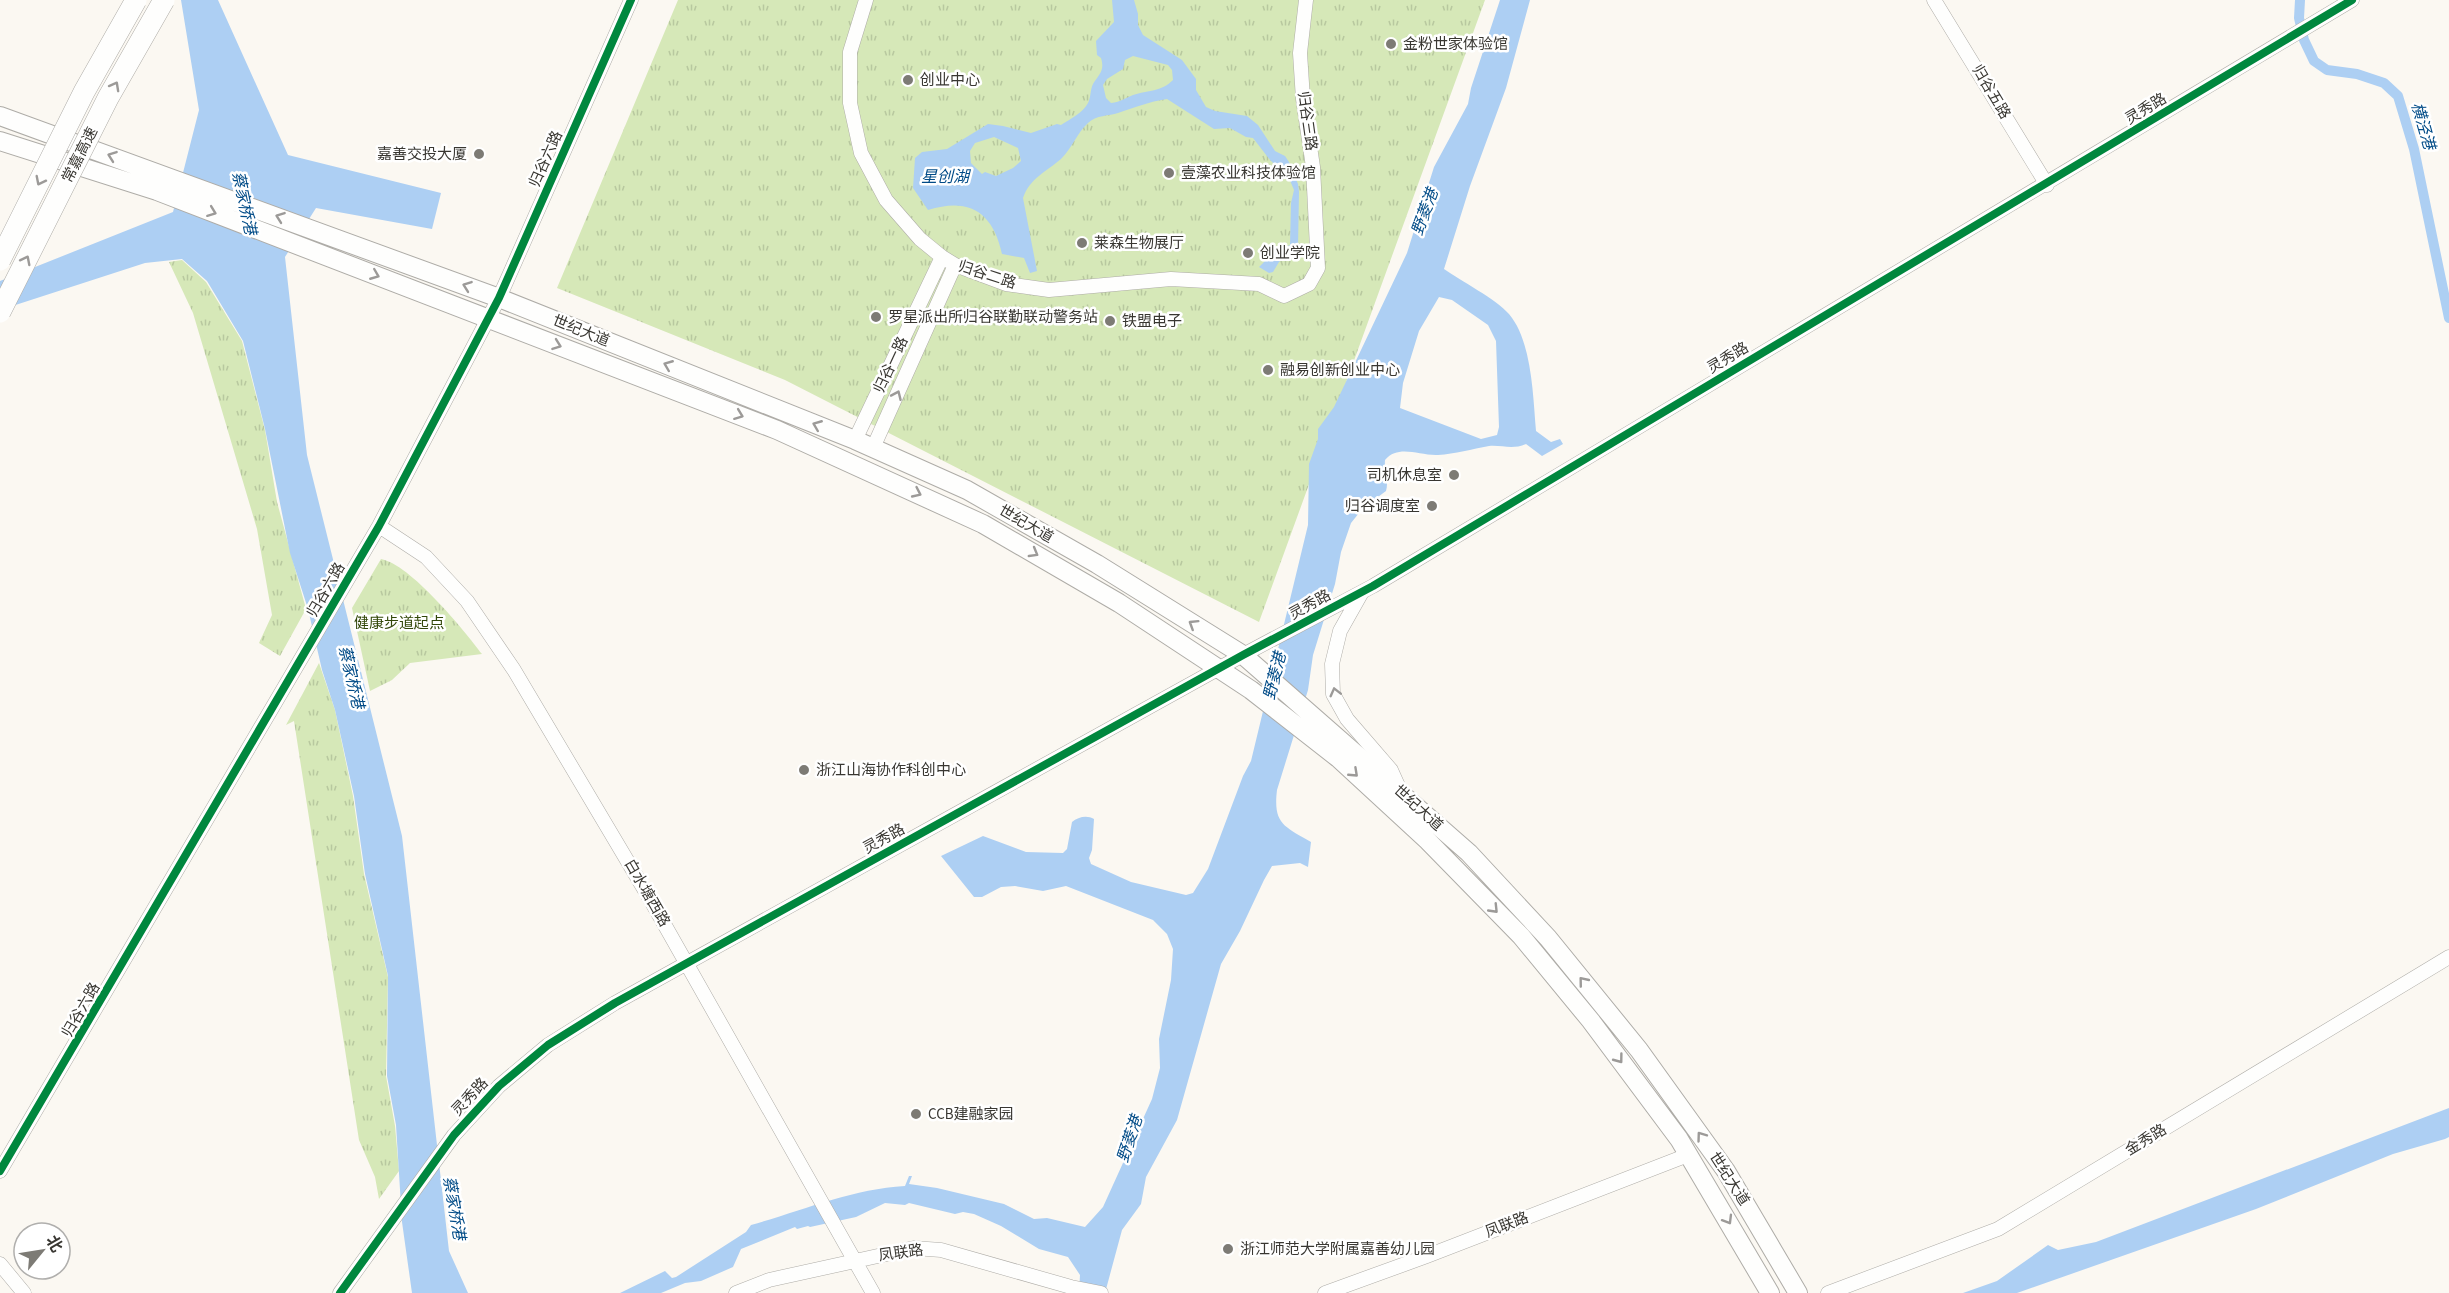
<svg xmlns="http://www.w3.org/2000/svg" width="2449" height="1293" viewBox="0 0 2449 1293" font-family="'Source Sans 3','Noto Sans SC',sans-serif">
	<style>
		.park { fill: url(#park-tufts) }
		.water { fill: #adcff3; fill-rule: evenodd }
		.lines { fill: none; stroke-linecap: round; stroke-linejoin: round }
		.canal { stroke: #adcff3; stroke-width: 10 }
		.minor-casing { stroke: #aeaca7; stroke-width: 15 }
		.major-casing { stroke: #aeaca7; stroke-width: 20 }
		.minor { stroke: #fefefd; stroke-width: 14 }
		.major { stroke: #fefefd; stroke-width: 18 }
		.highway-bridge-casing { stroke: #aeaca7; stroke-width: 22; stroke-linecap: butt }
		.highway-bridge { stroke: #fefefd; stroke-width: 21 }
		.cycleway-casing { stroke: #fff; stroke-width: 11 }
		.cycleway { stroke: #00873e; stroke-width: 8 }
		.oneway { stroke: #9c9a98 }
		.poi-dot { fill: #7d7b75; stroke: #fff; stroke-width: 2 }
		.labels { text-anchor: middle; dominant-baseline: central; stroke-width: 5; stroke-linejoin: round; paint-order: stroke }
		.poi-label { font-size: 15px; fill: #393732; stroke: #fff; text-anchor: start }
		.street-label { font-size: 15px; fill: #393732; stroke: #fff }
		.park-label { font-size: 15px; fill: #324709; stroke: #fff }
		.water-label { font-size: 16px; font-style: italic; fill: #014b87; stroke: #fff }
	</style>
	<defs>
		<pattern id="park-tufts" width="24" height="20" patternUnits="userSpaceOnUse" patternTransform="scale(1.5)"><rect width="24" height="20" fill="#d6e8b8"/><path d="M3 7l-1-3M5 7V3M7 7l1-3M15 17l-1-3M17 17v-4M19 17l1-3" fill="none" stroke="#b8c89f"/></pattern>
	</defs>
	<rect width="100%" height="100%" fill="#fbf8f2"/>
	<!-- park -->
	<path class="park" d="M 678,0 L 1485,0 L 1259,622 L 785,380 L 557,288 Z
		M 182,260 L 206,282 L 242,341 L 265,430 L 277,502 L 306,609 L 280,656 L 259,643 L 272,615 L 257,529 L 193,313 L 169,262 Z
		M 381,559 C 410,564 464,630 482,654 L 410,663 L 392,680 L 370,691 L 352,608 Z
		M 319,663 L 335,710 L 353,796 L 364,874 L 388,977 L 386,1076 L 395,1126 L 399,1171 L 379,1199 L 375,1177 L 359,1140 L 294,721 L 286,725 Z"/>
	<!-- water -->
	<path class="water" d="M 181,0 L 218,0 L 288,155 L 441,193 L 432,229 L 316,208 L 285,257 L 307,455 L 402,836 L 449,1251 L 468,1293 L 412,1293 L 402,1222 L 396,1125 L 387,1076 L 388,976 L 365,874 L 354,796 L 335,710 L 322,670 L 308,609 L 290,553 L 265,429 L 243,341 L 207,281 L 182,259 L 145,263 L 0,310 L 0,281 L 173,212 L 199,110 Z
		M 1112,0 L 1134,0 L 1138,14 L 1138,25 L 1143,35 L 1182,60 L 1196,79 L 1196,90 L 1206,107 L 1215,111 L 1247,116 L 1258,125 L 1275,151 L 1285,156 L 1289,162 L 1298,184 L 1299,192 L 1298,248 L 1279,262 L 1273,272 L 1269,273 L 1259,267 L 1274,252 L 1290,245 L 1291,203 L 1294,190 L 1289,178 L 1270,160 L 1253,138 L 1246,137 L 1230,128 L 1214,129 L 1167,99 C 1148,102 1136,107 1118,113 C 1109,116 1096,115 1088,123 C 1077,133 1072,148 1061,159 C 1046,172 1030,178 1023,198 L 1037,271 L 1030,273 L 1024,258 L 1002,254 C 993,212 969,197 928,210 L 913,188 L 915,158 L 922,152 L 947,149 L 988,124 L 1003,126 L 1031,133 L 1057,124 L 1061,125 C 1070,119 1083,113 1088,103 C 1091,97 1090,90 1093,84 C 1099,74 1105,71 1101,58 L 1097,55 L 1096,41 L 1114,22 ZM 1133,56 L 1168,65 L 1172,70 L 1173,80 C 1161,92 1148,90 1133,95 C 1125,98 1121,102 1111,103 L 1106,98 L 1103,85 L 1107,79 L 1123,69 L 1125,60 ZM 994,137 L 1018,148 L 1021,161 L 1013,168 L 996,176 L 985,172 L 982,174 L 971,163 L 970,151 L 975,143 Z
		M 1500,0 L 1530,0 L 1506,88 L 1470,186 L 1444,269 C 1461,281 1496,299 1509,314 C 1532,341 1533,396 1536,431 L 1551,442 L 1560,439 L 1563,444 L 1542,456 L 1526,444 C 1512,450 1503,445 1489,446 C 1472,449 1455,454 1438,455 C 1419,456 1399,444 1385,460 C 1384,471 1389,481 1386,491 L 1363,508 L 1351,523 L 1341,552 L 1335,584 L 1313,655 L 1308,690 L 1277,790 C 1273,824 1284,826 1311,842 L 1308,867 L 1300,863 L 1272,866 L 1264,880 L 1240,931 L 1221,964 L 1177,1120 L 1146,1177 L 1141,1204 L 1122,1230 L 1105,1293 L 1079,1293 L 1080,1275 L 1068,1257 L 1039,1249 L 1001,1226 L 974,1214 L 963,1212 L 955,1214 L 909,1203 L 905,1205 L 885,1203 L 856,1217 L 810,1227 L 808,1226 L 797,1229 L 795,1227 L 741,1249 L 733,1267 L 701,1281 L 685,1283 L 661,1293 L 620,1293 L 665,1271 L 672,1278 L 676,1277 L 746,1232 L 751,1225 C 802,1211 851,1189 905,1186 L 909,1176 L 912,1176 L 909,1184 L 937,1188 L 1004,1204 L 1034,1219 L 1047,1218 L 1085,1227 L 1103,1207 L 1152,1099 L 1160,1068 L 1159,1039 L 1171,980 L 1173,949 L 1167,934 L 1153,920 L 1066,886 L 1043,891 L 1015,886 L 1001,887 L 982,897 L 974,897 L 941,856 L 983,836 L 1026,852 L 1063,853 L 1067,849 L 1072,822 C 1078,817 1087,815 1094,819 L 1092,850 L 1089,858 L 1091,864 L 1131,882 L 1186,895 L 1193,893 L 1208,869 L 1243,776 L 1251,761 L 1308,525 L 1309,464 L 1318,439 L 1318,429 L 1334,407 L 1407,253 L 1434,167 L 1468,104 L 1471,88 ZM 1439,297 L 1452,300 L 1488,325 L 1496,341 L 1499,427 L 1497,435 L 1481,439 L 1400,408 L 1403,383 L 1419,331 Z
		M 2449,1108 L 2449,1137 L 2445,1139 L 2393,1154 L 2256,1209 L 2017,1293 L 1963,1293 L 1997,1281 L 2048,1245 L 2058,1250 L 2096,1242 Z"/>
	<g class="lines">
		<!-- canal -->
		<path class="canal" d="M 2300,0 L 2299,18 L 2304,40 L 2314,61 L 2327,70 L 2357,74 L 2384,83 L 2398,96 L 2414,149 L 2449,318"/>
		<defs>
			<path id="minor" d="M 866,0 L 850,52 L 850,103 L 861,153 L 886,200 L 920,239 L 942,257 L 955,265 L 1006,284 L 1049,290 L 1171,279 L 1259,284 L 1284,296 L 1309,284 L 1318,268 L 1313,167 L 1303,99 L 1300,53 L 1306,0
				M 1934,0 L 2047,185
				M 855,440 L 942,257
				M 873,448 L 955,265
				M 379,526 L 426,557 L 467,601 L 514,670 L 650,899 L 873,1293
				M 1362,592 L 1340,631 L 1332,664 L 1333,694 L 1347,719 L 1391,770 L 1400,790
				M 0,1171 L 379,526 L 499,298 L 631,0
				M 0,1264 L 24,1293
				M 340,1293 L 454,1135 L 499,1086 L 548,1045 L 615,1003 L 1243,655 L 1373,586 L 2352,0
				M 736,1293 L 769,1280 L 914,1248 L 941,1250 L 1071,1287 L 1101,1293
				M 1325,1293 L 1427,1256 L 1688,1155
				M 1828,1293 L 1998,1229 L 2449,957"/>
			<path id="major" d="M 0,116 L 499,298 L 855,440 L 967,490 L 1097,564 L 1243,655 L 1469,853 L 1548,938 L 1639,1050 L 1726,1171 L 1798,1293
				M 0,141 L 157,191 L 777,430 L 983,524 L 1119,603 L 1251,690 L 1338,758 L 1428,841 L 1521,936 L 1591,1021 L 1679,1139 L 1770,1293"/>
		</defs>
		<!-- minor casing -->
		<use href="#minor" class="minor-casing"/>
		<!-- major casing -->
		<use href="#major" class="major-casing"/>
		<!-- minor -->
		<use href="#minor" class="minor"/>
		<!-- major -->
		<use href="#major" class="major"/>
		<defs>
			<path id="highway-bridge" d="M 0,260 L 84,92 L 136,0
				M 0,312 L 108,98 L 164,0"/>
		</defs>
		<!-- highway-bridge casing -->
		<use href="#highway-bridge" class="highway-bridge-casing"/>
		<!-- highway-bridge -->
		<use href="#highway-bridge" class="highway-bridge"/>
		<defs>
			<path id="cycleway" d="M 0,1171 L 379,526 L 499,298 L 631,0
				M 340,1293 L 454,1135 L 499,1086 L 548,1045 L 615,1003 L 1243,655 L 1373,586 L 2352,0"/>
		</defs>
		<!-- cycleway casing -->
		<use href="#cycleway" class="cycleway-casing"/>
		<!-- cycleway -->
		<use href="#cycleway" class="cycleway"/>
	</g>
	<!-- one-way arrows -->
	<defs><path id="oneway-chevron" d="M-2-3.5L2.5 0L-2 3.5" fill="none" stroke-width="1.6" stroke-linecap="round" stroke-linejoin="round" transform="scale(1.5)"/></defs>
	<g class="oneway">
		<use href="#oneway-chevron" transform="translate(115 86) rotate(-61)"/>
		<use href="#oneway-chevron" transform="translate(112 156) rotate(-160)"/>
		<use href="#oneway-chevron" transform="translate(40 181) rotate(117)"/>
		<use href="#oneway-chevron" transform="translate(212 212) rotate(21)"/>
		<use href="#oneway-chevron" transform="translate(280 217) rotate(-160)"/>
		<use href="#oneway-chevron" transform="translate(26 260) rotate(-63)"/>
		<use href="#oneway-chevron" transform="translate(375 275) rotate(22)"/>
		<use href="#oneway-chevron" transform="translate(467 286) rotate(-160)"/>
		<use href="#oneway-chevron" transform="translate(557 345) rotate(20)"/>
		<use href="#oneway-chevron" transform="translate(668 365) rotate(-158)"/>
		<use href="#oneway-chevron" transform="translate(897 395) rotate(-66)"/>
		<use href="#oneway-chevron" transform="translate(739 415) rotate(21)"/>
		<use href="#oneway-chevron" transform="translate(817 425) rotate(-158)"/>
		<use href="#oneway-chevron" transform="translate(917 493) rotate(25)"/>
		<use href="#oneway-chevron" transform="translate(1034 553) rotate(30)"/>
		<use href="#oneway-chevron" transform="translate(1193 624) rotate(-148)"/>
		<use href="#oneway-chevron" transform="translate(1335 692) rotate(-104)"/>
		<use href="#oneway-chevron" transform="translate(1354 773) rotate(43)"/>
		<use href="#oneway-chevron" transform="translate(1494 909) rotate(46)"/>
		<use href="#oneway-chevron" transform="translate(1583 981) rotate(-129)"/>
		<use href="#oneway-chevron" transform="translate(1619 1059) rotate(53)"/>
		<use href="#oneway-chevron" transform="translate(1701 1136) rotate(-126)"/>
		<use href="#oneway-chevron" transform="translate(1728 1220) rotate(59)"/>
	</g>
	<!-- markers -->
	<g class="poi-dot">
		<circle cx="1391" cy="44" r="6"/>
		<circle cx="908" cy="80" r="6"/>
		<circle cx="479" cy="154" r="6"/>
		<circle cx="1169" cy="173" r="6"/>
		<circle cx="1082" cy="243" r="6"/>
		<circle cx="1248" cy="253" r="6"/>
		<circle cx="876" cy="317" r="6"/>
		<circle cx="1110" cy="321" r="6"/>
		<circle cx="1268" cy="370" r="6"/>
		<circle cx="1454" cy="475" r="6"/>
		<circle cx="1432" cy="506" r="6"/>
		<circle cx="804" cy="770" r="6"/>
		<circle cx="916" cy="1114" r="6"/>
		<circle cx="1228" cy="1249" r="6"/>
	</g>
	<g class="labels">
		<!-- poi labels -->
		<g class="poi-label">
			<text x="1403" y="44">金粉世家体验馆</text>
			<text x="920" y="80">创业中心</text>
			<text x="467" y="154" text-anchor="end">嘉善交投大厦</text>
			<text x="1181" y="173">壹藻农业科技体验馆</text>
			<text x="1094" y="243">莱森生物展厅</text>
			<text x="1260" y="253">创业学院</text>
			<text x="888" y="317">罗星派出所归谷联勤联动警务站</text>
			<text x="1122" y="321">铁盟电子</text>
			<text x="1280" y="370">融易创新创业中心</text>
			<text x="1442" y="475" text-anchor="end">司机休息室</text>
			<text x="1420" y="506" text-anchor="end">归谷调度室</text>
			<text x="816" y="770">浙江山海协作科创中心</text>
			<text x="928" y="1114">CCB建融家园</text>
			<text x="1240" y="1249">浙江师范大学附属嘉善幼儿园</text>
		</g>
		<!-- street labels -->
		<g class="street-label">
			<text transform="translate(1991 92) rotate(59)">归谷五路</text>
			<text transform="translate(2146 109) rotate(-31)">灵秀路</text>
			<text transform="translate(1307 121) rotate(82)">归谷三路</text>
			<text transform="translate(80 155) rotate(-63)">常嘉高速</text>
			<text transform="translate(546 159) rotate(-66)">归谷六路</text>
			<text transform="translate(987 275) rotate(18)">归谷二路</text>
			<text transform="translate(581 331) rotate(22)">世纪大道</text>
			<text transform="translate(1728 358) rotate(-31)">灵秀路</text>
			<text transform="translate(891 365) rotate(-65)">归谷一路</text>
			<text transform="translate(1026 524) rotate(30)">世纪大道</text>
			<text transform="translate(326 590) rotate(-60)">归谷六路</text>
			<text transform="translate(1310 605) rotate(-29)">灵秀路</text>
			<text transform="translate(1418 808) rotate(42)">世纪大道</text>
			<text transform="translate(884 839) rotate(-29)">灵秀路</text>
			<text transform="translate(647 893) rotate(60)">白水塘西路</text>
			<text transform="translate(81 1010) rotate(-60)">归谷六路</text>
			<text transform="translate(470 1097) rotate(-47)">灵秀路</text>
			<text transform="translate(2146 1140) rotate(-31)">金秀路</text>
			<text transform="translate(1729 1179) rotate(57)">世纪大道</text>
			<text transform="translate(1507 1225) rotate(-21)">凤联路</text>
			<text transform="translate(901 1253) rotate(-8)">凤联路</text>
		</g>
		<!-- park labels -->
		<g class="park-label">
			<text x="399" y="623">健康步道起点</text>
		</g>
		<!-- water labels -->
		<g class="water-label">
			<text transform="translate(2423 126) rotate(74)">横泾港</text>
			<text x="945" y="177">星创湖</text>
			<text transform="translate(244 203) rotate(78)">蔡家桥港</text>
			<text transform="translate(1425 212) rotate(-70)">野菱港</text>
			<text transform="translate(1275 676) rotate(-76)">野菱港</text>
			<text transform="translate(351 677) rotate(77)">蔡家桥港</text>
			<text transform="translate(1130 1139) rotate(-72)">野菱港</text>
			<text transform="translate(454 1208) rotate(80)">蔡家桥港</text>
		</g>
	</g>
	<!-- north arrow -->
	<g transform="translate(42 1251) rotate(60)"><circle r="28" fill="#ffffff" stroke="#b0afad" stroke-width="1.5"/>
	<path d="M0-4.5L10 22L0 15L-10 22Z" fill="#7d7b75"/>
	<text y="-9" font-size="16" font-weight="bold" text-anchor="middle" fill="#393732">北</text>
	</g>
</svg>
